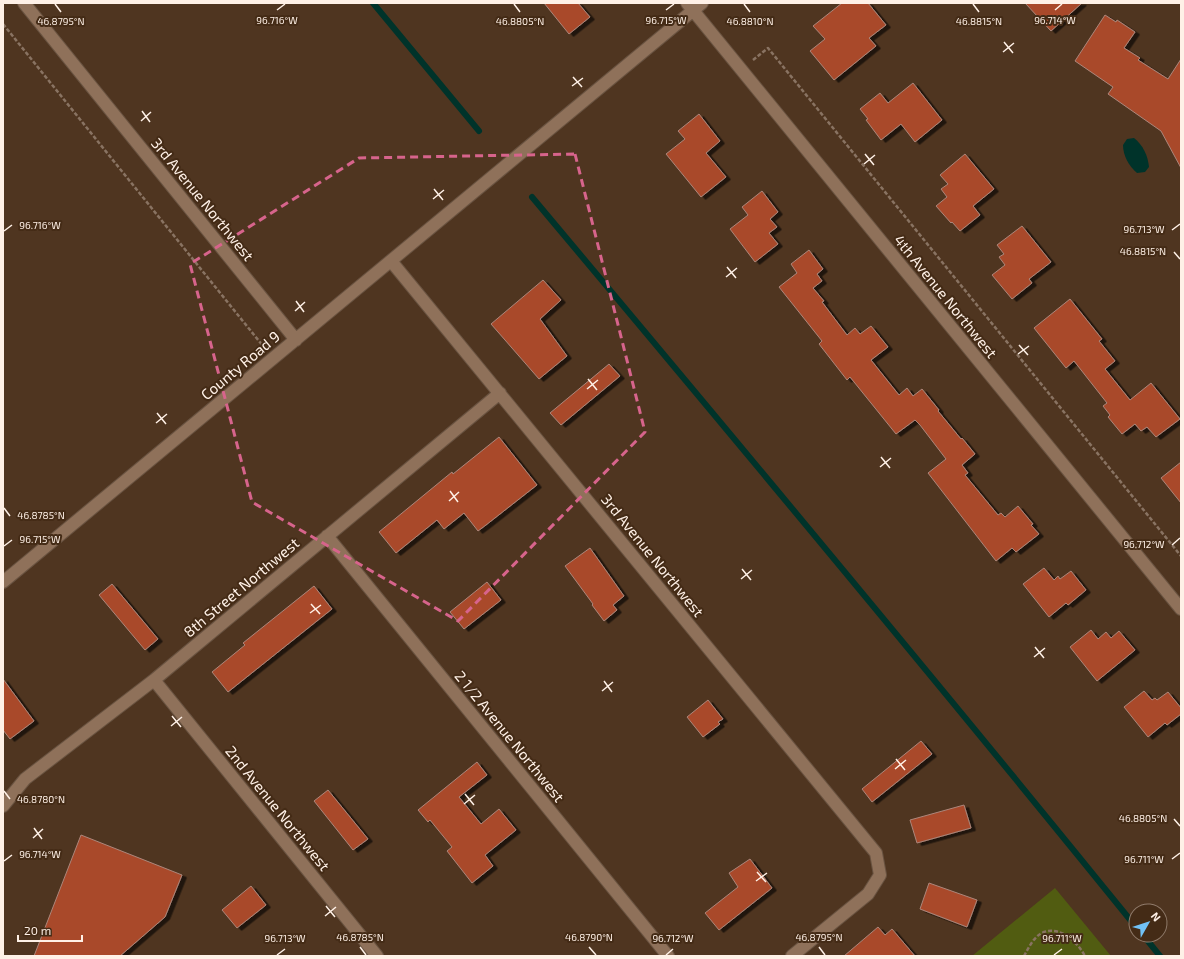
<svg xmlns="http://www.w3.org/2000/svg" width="1184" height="959" viewBox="0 0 1184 959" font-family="'Exo 2',sans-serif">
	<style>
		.green { fill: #515c11 }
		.water { fill: #00332a }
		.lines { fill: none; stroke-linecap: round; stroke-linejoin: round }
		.stream { stroke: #00332a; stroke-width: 6 }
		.building { fill: #a94a2b; stroke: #ac867a; filter: url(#shadow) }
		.minor-casing { stroke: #695341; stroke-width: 14 }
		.path { stroke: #897362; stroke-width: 2.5; stroke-dasharray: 4 2; stroke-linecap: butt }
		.minor { stroke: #8f715a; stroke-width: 12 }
		.marked { fill: none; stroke: #d7648c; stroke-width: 3; stroke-dasharray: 8 5; stroke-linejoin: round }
		.ticks { fill: none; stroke: #fff1e7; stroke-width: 1.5 }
		.labels { text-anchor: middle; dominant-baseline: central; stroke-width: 4; stroke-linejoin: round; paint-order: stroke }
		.street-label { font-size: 15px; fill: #fff1e7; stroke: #442b16 }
		.ticks-label { font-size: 10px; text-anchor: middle; fill: #fff1e7; stroke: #442b16; stroke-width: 4; stroke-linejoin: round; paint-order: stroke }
	</style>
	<defs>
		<filter id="shadow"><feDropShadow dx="4.5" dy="2.5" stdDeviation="0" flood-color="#0009"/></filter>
	</defs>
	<rect width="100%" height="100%" fill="#4f3520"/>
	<!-- green -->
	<path class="green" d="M 1055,888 L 1111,956 L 972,956 Z"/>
	<!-- water -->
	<path class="water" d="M 1134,138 C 1143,145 1148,156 1149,167 L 1145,172 L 1137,173 C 1129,166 1123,156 1123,145 L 1127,139 Z"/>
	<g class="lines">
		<!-- stream -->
		<path class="stream" d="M 373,3 L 479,131
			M 532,197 C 735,439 937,681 1136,927
			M 1143,935 L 1160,956"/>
	</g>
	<!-- building -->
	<path class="building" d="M 544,3 L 578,3 L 590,17 L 569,34 Z
		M 842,3 L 868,3 L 886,25 L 869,38 L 876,46 L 834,80 L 810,51 L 825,39 L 813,26 Z
		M 1025,3 L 1082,3 L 1051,31 Z
		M 1105,15 L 1116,22 L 1117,20 L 1135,32 L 1124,48 L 1140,58 L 1138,60 L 1168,79 L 1181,59 L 1181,168 L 1161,131 L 1108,94 L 1113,87 L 1075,61 Z
		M 913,83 L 942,120 L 915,142 L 901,124 L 881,140 L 866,120 L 868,119 L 860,109 L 880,93 L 888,103 Z
		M 699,114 L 720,141 L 706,153 L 726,177 L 701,197 L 666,154 L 685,139 L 678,131 Z
		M 965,154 L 994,189 L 973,206 L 980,215 L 960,231 L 952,222 L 951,223 L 936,206 L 947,197 L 941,189 L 948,184 L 940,175 Z
		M 762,191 L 778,212 L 770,219 L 777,227 L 769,233 L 778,244 L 755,262 L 730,229 L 748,215 L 742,207 Z
		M 1022,226 L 1051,262 L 1029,279 L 1032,283 L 1012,299 L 992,275 L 1005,265 L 999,257 L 1004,254 L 997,245 Z
		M 809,250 L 823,269 L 817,274 L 822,281 L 813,288 L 824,301 L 822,302 L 847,335 L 855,328 L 860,334 L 871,326 L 888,347 L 871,360 L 899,395 L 907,388 L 913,396 L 922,389 L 939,410 L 938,411 L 961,439 L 962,438 L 975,454 L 962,465 L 968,473 L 965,475 L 998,515 L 1001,513 L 1005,517 L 1018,506 L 1033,524 L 1031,525 L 1039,534 L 1016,552 L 1012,548 L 996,561 L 928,473 L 946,459 L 920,425 L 915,420 L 896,434 L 850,377 L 847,380 L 819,344 L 822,341 L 779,287 L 797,273 L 791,264 Z
		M 543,280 L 561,300 L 540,319 L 567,356 L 539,379 L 491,324 Z
		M 1070,299 L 1102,339 L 1099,341 L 1115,361 L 1105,369 L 1130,400 L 1151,383 L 1180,419 L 1156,437 L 1147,427 L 1141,431 L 1135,424 L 1122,434 L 1108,417 L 1110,415 L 1103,406 L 1107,403 L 1074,361 L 1066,368 L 1034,328 Z
		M 609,364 L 620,376 L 561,425 L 550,413 Z
		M 499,437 L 537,485 L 486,525 L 478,531 L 464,513 L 444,529 L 437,520 L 396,553 L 379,532 L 452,472 L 453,474 Z
		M 1181,462 L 1181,503 L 1161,478 Z
		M 590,548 L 624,596 L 613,605 L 617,610 L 604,621 L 592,605 L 593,604 L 565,566 Z
		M 1044,568 L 1054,580 L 1058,576 L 1060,579 L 1071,571 L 1086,590 L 1068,605 L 1066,603 L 1049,617 L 1023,584 Z
		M 487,582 L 501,600 L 464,629 L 450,612 Z
		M 112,584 L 158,639 L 145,650 L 99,595 Z
		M 314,586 L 332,609 L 228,692 L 212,672 L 245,645 L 243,643 Z
		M 1091,630 L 1098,639 L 1106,632 L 1111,638 L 1119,631 L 1135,650 L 1097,681 L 1070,647 Z
		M 3,679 L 34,721 L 10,739 L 3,730 Z
		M 1144,691 L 1152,700 L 1155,698 L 1157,700 L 1168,692 L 1181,708 L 1181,714 L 1167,725 L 1165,723 L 1148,737 L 1124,707 Z
		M 708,700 L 723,719 L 718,722 L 720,724 L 703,737 L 687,717 Z
		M 921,741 L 932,754 L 872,802 L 862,789 Z
		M 477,762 L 487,775 L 459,797 L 481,824 L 499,809 L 516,830 L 485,855 L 493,866 L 472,883 L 447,851 L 452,847 L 430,820 L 428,822 L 418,810 Z
		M 328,790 L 368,839 L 353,850 L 314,801 Z
		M 964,805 L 971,828 L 917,843 L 910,820 Z
		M 81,835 L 182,875 L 165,917 L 120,956 L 34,956 Z
		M 750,859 L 772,888 L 719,930 L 705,913 L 738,887 L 729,873 Z
		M 929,883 L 977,900 L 967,927 L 920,909 Z
		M 251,886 L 266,905 L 237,928 L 222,910 Z
		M 878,927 L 885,935 L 892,929 L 915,956 L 844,956 Z"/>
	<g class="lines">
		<defs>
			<path id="minor" d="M 24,3 L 296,340
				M 687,3 L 1181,609
				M 391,261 L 876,853 L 880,875 L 868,894 L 792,956
				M 327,536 L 668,956
				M 3,582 L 702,3
				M 154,680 L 377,956
				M 3,806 L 25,779 L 154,680 L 500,393"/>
		</defs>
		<!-- minor casing -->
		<use href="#minor" class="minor-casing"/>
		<!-- path -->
		<path class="path" d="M 3,24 L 263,346
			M 753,60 L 768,48 L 1181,556
			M 1024,956 C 1029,947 1034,936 1044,932 C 1061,926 1078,943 1085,956"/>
		<!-- minor -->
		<use href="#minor" class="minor"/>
	</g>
	<!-- marked area -->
	<path class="marked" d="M 575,154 L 645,432 L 458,621 L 252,502 L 190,264 L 359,158 Z"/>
	<!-- ticks -->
	<path class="ticks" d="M 55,4 L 61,12M 514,4 L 520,12M 744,4 L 750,12M 973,4 L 979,12M 277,10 L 285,4M 666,10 L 674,4M 1055,10 L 1062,4M 1004,42 L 1013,53M 1003,52 L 1014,43M 573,77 L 582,87M 572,86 L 583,78M 142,111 L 150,122M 141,121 L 151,112M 865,154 L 874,165M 864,164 L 875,155M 434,189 L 443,200M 433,199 L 444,190M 1172,230 L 1180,224M 4,231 L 12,225M 1174,252 L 1180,259M 727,267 L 736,278M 726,277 L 737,268M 296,301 L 304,312M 295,311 L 305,302M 1019,345 L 1028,355M 1018,354 L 1029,346M 588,379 L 597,390M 587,389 L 598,380M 157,413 L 166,424M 156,423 L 167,414M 881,457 L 890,468M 880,467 L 891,458M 450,491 L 458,502M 449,501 L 459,492M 4,508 L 10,516M 1172,545 L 1180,538M 4,546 L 12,540M 742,569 L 751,580M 741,579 L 752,570M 311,604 L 320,614M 310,613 L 321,605M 1035,647 L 1044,658M 1034,657 L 1045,648M 604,681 L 612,692M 602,691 L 613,682M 172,716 L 181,727M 171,726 L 182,717M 896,759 L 905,770M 895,769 L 906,760M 4,791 L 10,799M 465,794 L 474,805M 464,804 L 475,795M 1174,819 L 1180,826M 34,828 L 42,839M 33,838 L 43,829M 1172,859 L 1180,853M 4,861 L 12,855M 757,872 L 766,882M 756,881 L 767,873M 326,906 L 335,917M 325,916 L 336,907M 360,947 L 366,955M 589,947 L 596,955M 819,947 L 825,955M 277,955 L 285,949M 666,955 L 673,949M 1054,955 L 1062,949"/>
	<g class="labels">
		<!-- street labels -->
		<g class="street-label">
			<text transform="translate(203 199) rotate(51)">3rd Avenue Northwest</text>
			<text transform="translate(946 296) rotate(51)">4th Avenue Northwest</text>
			<text transform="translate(240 365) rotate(-40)">County Road 9</text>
			<text transform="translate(653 555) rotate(51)">3rd Avenue Northwest</text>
			<text transform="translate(241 587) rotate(-40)">8th Street Northwest</text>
			<text transform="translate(510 736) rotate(51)">2 1/2 Avenue Northwest</text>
			<text transform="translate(278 808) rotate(51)">2nd Avenue Northwest</text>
		</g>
	</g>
	<g class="ticks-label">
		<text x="666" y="24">96.715°W</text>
		<text x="1055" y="24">96.714°W</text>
		<text x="277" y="24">96.716°W</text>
		<text x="61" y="25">46.8795°N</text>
		<text x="750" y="25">46.8810°N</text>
		<text x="979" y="25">46.8815°N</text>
		<text x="520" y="25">46.8805°N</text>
		<text x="40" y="229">96.716°W</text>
		<text x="1144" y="233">96.713°W</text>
		<text x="1143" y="255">46.8815°N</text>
		<text x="41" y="519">46.8785°N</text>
		<text x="40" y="543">96.715°W</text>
		<text x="1144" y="548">96.712°W</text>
		<text x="41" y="803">46.8780°N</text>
		<text x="1143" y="822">46.8805°N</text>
		<text x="40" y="858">96.714°W</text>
		<text x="1144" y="863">96.711°W</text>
		<text x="360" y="941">46.8785°N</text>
		<text x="589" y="941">46.8790°N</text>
		<text x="819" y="941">46.8795°N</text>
		<text x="285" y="942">96.713°W</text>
		<text x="673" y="942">96.712°W</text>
		<text x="1062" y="942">96.711°W</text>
	</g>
	<!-- border -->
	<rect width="1184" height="959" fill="none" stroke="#fff1e7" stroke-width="8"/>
	<!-- north arrow -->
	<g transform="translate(1148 923) rotate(51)"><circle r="19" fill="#442b16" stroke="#8f7a6a"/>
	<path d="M0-3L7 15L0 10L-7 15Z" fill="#71c1f5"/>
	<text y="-6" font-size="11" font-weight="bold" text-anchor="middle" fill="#fff1e7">N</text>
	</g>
	<!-- scale -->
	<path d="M18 935v6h64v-6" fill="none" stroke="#fff1e7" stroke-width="2"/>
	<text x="24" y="935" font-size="12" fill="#fff1e7" stroke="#442b16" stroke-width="3" paint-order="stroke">20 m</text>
</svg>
